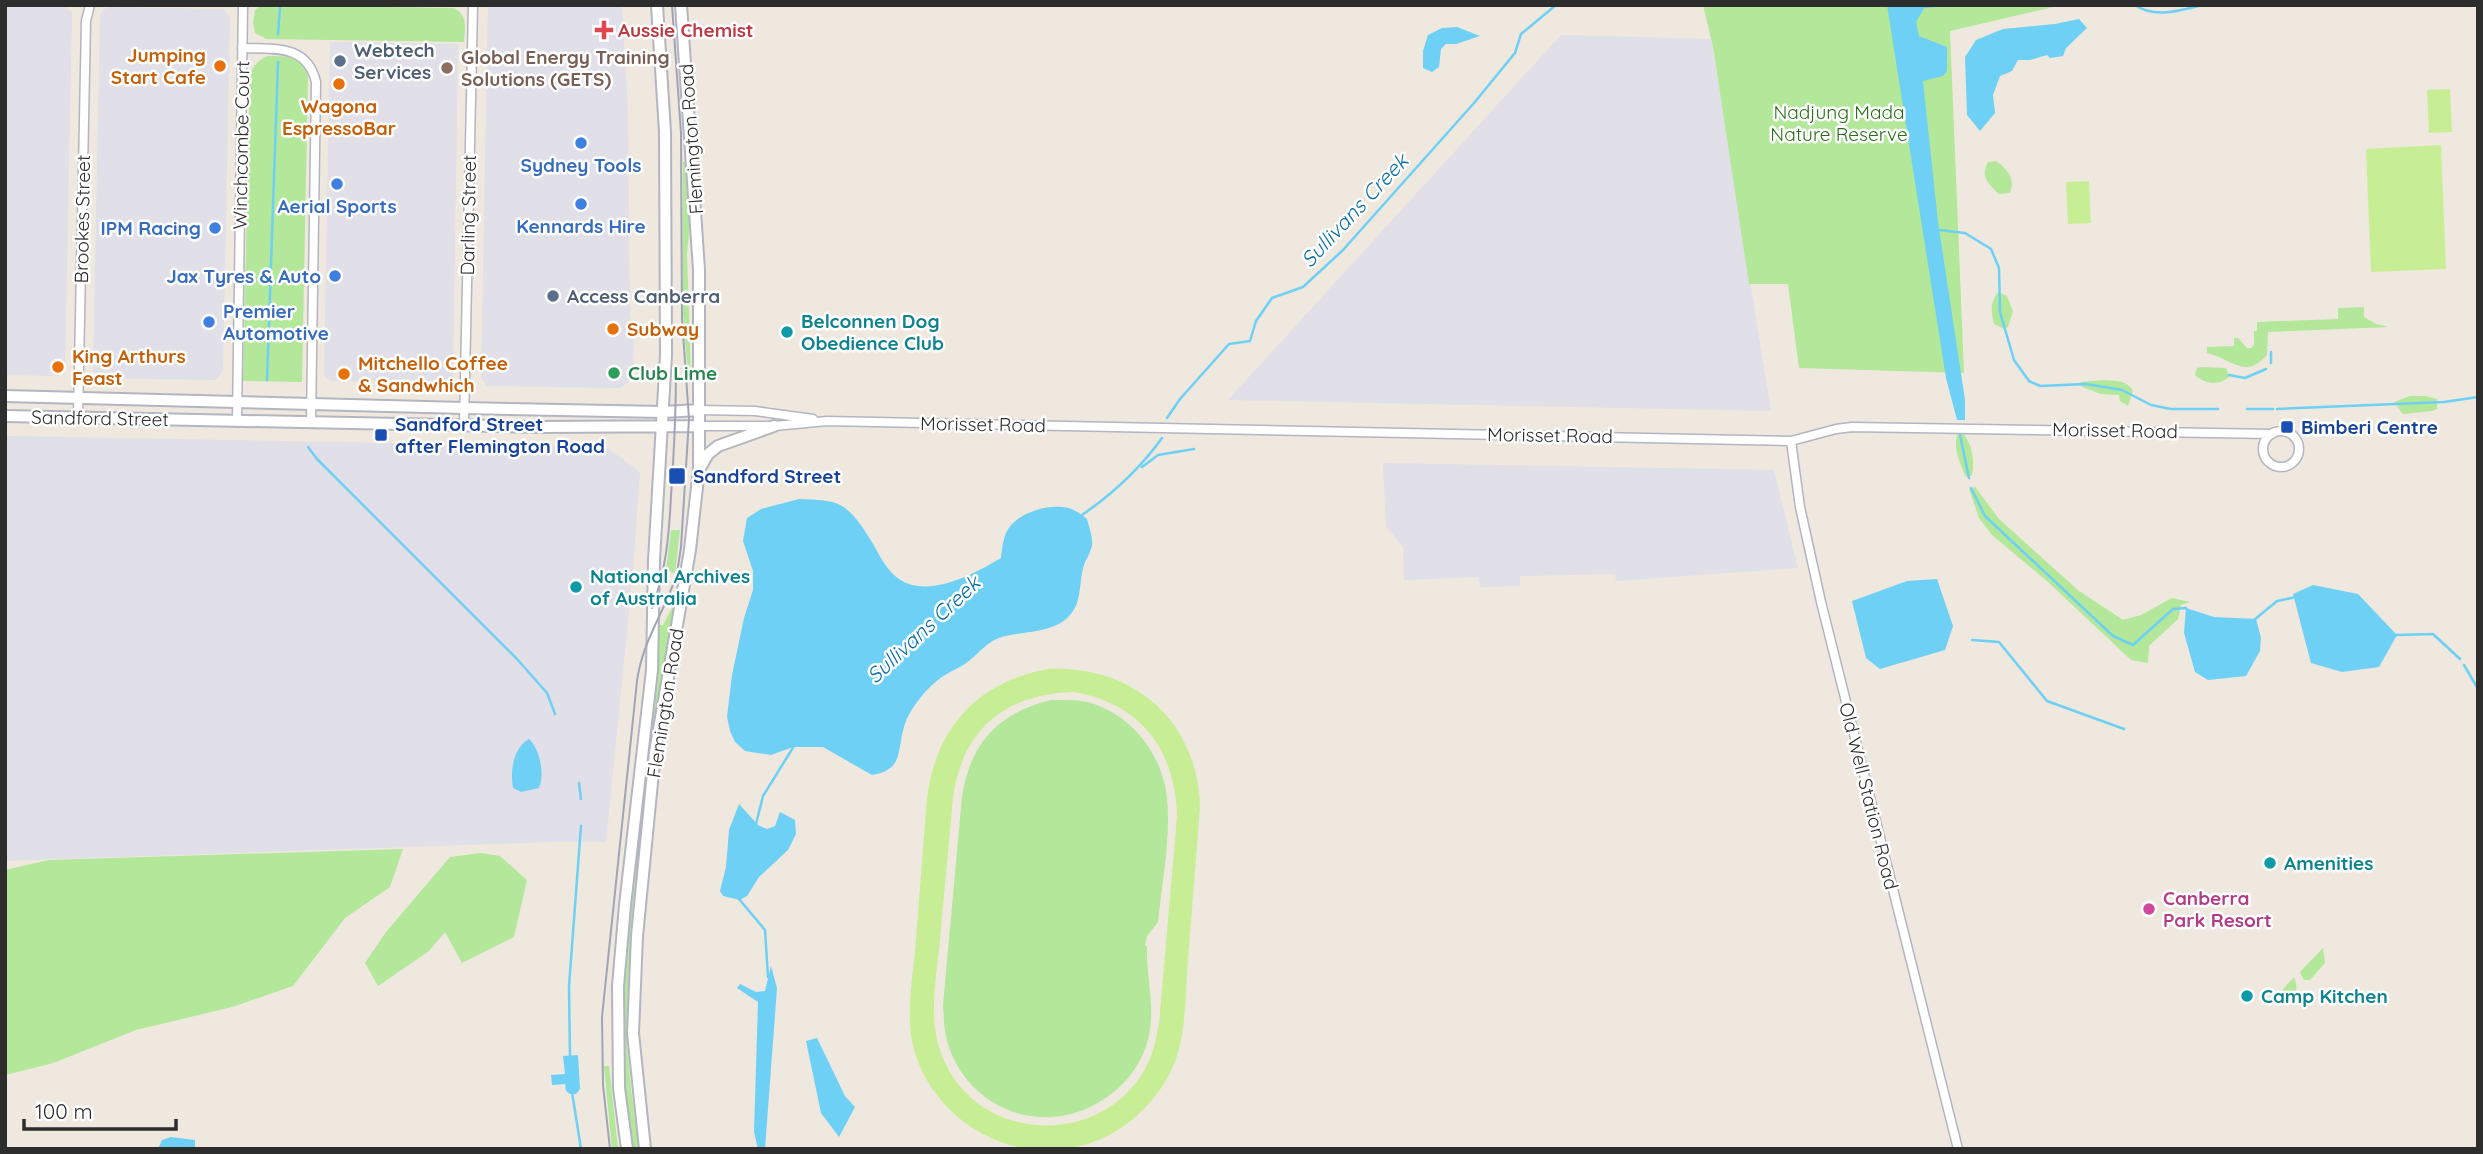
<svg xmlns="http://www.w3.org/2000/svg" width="2483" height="1154" viewBox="0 0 2483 1154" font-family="Quicksand,sans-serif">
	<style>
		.industrial { fill: #e1dfe7 }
		.green { fill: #b3e799 }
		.pitch { fill: #c8ee95; fill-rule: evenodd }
		.water { fill: #6ed0f4 }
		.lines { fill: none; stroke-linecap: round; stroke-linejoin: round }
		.stream { stroke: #6ed0f4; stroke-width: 2.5 }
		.street-casing { stroke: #b3b5c0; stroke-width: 11 }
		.secondary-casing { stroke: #b3b5c0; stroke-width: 14 }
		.street { stroke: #fff; stroke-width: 8 }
		.secondary { stroke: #fff; stroke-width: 10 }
		.tram { stroke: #a1a4b7; stroke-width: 2 }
		.health-dot { fill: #e0444e; stroke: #fff; stroke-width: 2.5 }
		.service-dot { fill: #5c6f8a; stroke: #fff; stroke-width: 2.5 }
		.food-dot { fill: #e8710a; stroke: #fff; stroke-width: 2.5 }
		.education-dot { fill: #8d6e63; stroke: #fff; stroke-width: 2.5 }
		.shop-dot { fill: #3f7fe0; stroke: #fff; stroke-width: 2.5 }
		.culture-dot { fill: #0f9aa8; stroke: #fff; stroke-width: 2.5 }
		.leisure-dot { fill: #2e9e5b; stroke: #fff; stroke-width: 2.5 }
		.transit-dot { fill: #1a4fb4; stroke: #fff; stroke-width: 2.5 }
		.hotel-dot { fill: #d1479c; stroke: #fff; stroke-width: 2.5 }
		.labels { text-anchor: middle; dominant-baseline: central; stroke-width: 5; stroke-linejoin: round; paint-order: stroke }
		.health-label { font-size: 19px; font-weight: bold; fill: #be3a42; stroke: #fff; text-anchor: start }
		.service-label { font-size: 19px; font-weight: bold; fill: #4e5e75; stroke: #fff; text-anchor: start }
		.food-label { font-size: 19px; font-weight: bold; fill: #c56008; stroke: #fff; text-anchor: start }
		.education-label { font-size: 19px; font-weight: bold; fill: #785e54; stroke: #fff; text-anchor: start }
		.park-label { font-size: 19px; fill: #296e18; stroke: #fff }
		.street-label { font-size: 19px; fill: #2d2d2d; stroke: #fff }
		.shop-label { font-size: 19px; font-weight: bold; fill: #366cbe; stroke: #fff }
		.culture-label { font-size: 19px; font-weight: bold; fill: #0d838f; stroke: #fff; text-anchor: start }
		.leisure-label { font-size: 19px; font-weight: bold; fill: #27864d; stroke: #fff; text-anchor: start }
		.transit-label { font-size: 19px; font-weight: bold; fill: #164399; stroke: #fff; text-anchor: start }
		.hotel-label { font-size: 19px; font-weight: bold; fill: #b23c85; stroke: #fff; text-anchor: start }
		.water-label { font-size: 21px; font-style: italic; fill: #086ea5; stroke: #fff }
	</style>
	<rect width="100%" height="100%" fill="#eee8df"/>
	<!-- industrial -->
	<path class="industrial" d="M 5,5 L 65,6 L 72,13 L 65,370 L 58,376 L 5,375 Z
		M 488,5 L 622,5 L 628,114 L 630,319 L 634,320 L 633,377 L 621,388 L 487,386 L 481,378 Z
		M 107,7 L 223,9 L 230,17 L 223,371 L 216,380 L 100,378 L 93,371 L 100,14 Z
		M 1561,35 L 1711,39 L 1771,411 L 1228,400 Z
		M 330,42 L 458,44 L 453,378 L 446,383 L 331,381 L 324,375 Z
		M 5,436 L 606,447 L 640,472 L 633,571 L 606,842 L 550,842 L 5,861 Z
		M 1383,463 L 1774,470 L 1798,568 L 1616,581 L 1615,574 L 1520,576 L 1520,586 L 1480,587 L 1478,577 L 1404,580 L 1403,547 L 1386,526 Z"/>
	<!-- green -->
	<path class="green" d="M 262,5 L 454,8 C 468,16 465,27 464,42 L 266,39 L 255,33 L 253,22 L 255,10 Z
		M 1703,5 L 2062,5 L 1950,31 L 1964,373 L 1799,368 L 1788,284 L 1749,284 L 1713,47 Z
		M 268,56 C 287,56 301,56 308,76 L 302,382 L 243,381 L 250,74 C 254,65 259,59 268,56 Z
		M 1996,161 C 2007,169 2016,178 2010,193 L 1999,194 C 1988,184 1980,177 1988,162 Z
		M 683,162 L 686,162 L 690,222 L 687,254 L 691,376 L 688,376 L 683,313 Z
		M 1998,292 L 2007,296 L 2013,311 L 2008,327 L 2004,329 L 1994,324 C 1991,311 1990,303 1998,292 Z
		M 2364,307 L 2364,317 L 2376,324 L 2389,327 L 2268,332 L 2267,355 C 2245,380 2232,359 2207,353 L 2207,347 L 2234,346 L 2234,338 L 2238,338 L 2247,348 L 2251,348 L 2254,345 L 2254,331 L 2257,331 L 2257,322 L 2338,319 L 2338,308 Z
		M 2202,367 L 2226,368 L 2229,377 C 2219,386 2204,384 2195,375 L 2197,368 Z
		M 2105,380 C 2116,381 2127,380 2133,391 L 2128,406 L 2120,401 L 2119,395 L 2101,394 L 2080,386 L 2081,382 Z
		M 2410,396 L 2425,396 L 2437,399 L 2437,409 L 2432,411 L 2403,414 L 2394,402 Z
		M 1958,433 L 1963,433 C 1972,445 1975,460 1972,475 L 1966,477 C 1960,463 1952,447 1958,433 Z
		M 1975,487 L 1999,519 L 2079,591 L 2123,620 L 2141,615 L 2172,598 L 2190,602 L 2181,605 L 2178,619 L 2149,646 L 2148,663 L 2131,660 L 2048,582 L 1992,535 L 1979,518 L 1969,489 Z
		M 671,530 L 680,530 L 675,573 L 666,571 Z
		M 676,600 L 652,730 L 628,978 L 627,1044 L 631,1089 L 639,1149 L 633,1149 C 611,1017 632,883 647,751 C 652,709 659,667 659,625 L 663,625 Z
		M 1051,700 C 1065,700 1081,699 1094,704 C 1134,717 1163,757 1167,798 C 1171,838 1162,882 1158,922 L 1147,936 L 1145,945 L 1147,947 C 1146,979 1157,1011 1147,1043 C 1138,1073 1116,1095 1088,1108 C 1032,1133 969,1105 949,1047 C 944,1034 944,1019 943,1005 L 962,797 C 970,743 998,713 1051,700 Z
		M 403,849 L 390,887 L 345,918 L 293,986 L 232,1007 L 136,1030 L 53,1063 L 5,1075 L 5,870 L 49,860 Z
		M 481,853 L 500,856 L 527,880 L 514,937 L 462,963 L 445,932 L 429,951 L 378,986 L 365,963 L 386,932 L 450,857 Z
		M 2323,948 L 2325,963 L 2310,980 L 2304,980 L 2300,972 Z
		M 2294,977 C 2299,990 2296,996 2287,1005 L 2279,1004 L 2275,998 Z
		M 604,1066 L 609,1066 L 618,1149 L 612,1149 Z"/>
	<!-- pitch -->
	<path class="pitch" d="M 2450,89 L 2452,132 L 2429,133 L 2427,90 Z
		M 2441,145 L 2446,269 L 2371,272 L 2366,149 Z
		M 2089,181 L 2091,223 L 2068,224 L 2066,182 Z
		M 1048,669 C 1133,665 1198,720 1200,807 C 1196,858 1192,909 1188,960 C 1185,997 1187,1042 1169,1075 C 1147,1116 1103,1149 1055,1149 C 1044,1149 1033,1150 1023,1148 C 970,1138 926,1098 913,1046 C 906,1015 912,982 915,951 C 919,900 923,849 927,798 C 936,728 977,682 1048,669 ZM 1074,692 C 1141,704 1175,749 1177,816 L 1159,1024 C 1156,1039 1153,1055 1145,1069 C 1098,1152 970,1142 940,1050 C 928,1016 937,975 940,940 C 944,892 949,845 953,797 C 963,729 1005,694 1074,692 Z"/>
	<!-- water -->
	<path class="water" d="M 1887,5 L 1926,5 L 1916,22 L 1919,36 L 1947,47 L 1947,71 L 1943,76 L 1923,81 L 1938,222 L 1965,400 L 1965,420 L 1957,420 L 1946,378 Z
		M 2079,19 L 2087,28 L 2066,48 L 2063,56 L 2050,58 L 2047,55 L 2030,60 L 2018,60 L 2012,71 L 2000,76 L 1993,95 L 1995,113 L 1980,131 L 1967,115 L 1965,57 L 1976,40 L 2003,29 L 2055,24 Z
		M 1457,27 L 1480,36 L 1456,44 L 1446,44 L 1441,49 L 1439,67 L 1432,72 L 1423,68 L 1423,51 L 1428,35 L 1442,28 Z
		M 799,499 C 812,500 831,499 842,506 C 855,514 865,531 873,544 C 880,556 887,571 899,579 C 928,599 974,574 1001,558 C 1002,549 1003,539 1007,531 C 1016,514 1044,505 1062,507 C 1071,507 1080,513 1087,519 C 1089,527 1093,537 1092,545 C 1091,552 1086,559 1084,565 C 1079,580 1082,598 1073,611 C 1058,635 1022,630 999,638 C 986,643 980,652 970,660 C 961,668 947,672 938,680 C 924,691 909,710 904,727 C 897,750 904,770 872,775 L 823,747 L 793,747 L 771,755 L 745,751 L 735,742 L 730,731 L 727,717 L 732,675 L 744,618 L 753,590 L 753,571 L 743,541 L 747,518 L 761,509 Z
		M 1937,579 L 1953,626 L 1945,650 L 1880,669 L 1866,658 L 1852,601 L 1907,581 Z
		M 2313,585 L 2358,594 L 2397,635 L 2379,667 L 2342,672 L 2311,663 L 2293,594 Z
		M 2186,608 L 2214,617 L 2256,619 L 2261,638 L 2260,651 L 2246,676 L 2208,680 L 2195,672 L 2184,633 Z
		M 529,739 C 540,749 545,774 539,788 L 521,792 L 513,788 C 510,771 513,748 529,739 Z
		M 739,804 L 758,825 L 767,829 L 775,826 L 780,812 L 795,820 L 796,834 L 788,850 L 759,877 L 747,896 L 740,900 L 723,896 L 720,891 L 726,867 L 729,830 Z
		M 771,966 L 777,988 L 765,1149 L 758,1149 L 754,1132 L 758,1002 L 737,988 L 740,984 L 756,992 L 765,991 Z
		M 817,1038 L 845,1096 L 855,1107 L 839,1137 L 821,1113 L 806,1041 Z
		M 578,1055 L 580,1089 L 576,1094 L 570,1094 L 566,1091 L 565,1084 L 552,1085 L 551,1075 L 565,1074 L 563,1056 Z
		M 171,1137 L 195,1140 L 195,1149 L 158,1149 L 162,1140 Z"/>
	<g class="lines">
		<!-- stream -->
		<path class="stream" d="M 2135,5 C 2155,19 2181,10 2203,5
			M 1924,7 L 1945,5
			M 278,34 L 280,8
			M 1939,230 L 1965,233 L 1991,249 L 1999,268 L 2000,312 L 2014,360 L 2029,381 L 2040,386 L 2086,384 L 2122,390 L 2151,405 L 2171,409 L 2218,409
			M 2271,363 L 2271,352
			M 2229,375 L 2245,378 L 2266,369
			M 267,380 L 278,62
			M 2247,409 L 2273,409
			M 2277,409 L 2444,402 L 2478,397
			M 1167,418 L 1180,399 L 1229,344 L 1250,341 L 1256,321 L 1272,298 L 1303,287 L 1343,250 L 1474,103 L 1515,53 L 1521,34 L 1556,5
			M 1960,435 L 1969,478
			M 308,447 L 317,459 L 517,659 L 547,693 L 555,714
			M 1142,467 L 1158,455 L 1194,449
			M 1971,488 L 1985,516 L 2113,636 L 2133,645 L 2173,609 L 2186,608 L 2187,610
			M 1082,515 C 1114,493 1139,470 1162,438
			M 2254,620 L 2277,601 L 2296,597
			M 2396,635 L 2433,634 L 2460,659
			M 1972,640 L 1999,642 L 2047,701 L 2124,729
			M 2464,665 L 2478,689
			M 579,783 L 581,799
			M 756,824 L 763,796 L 794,746
			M 739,899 L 765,930 L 768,977
			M 570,1057 L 569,986 L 581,826
			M 572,1092 L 581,1149"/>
		<defs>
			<path id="street" d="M 242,48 C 274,49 307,44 316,82 L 311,422
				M 699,410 L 755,411 L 813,419
				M 78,417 L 86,21 L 90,5
				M 237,420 L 243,5
				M 464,425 L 473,5
				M 699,426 L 774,426 L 827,421 L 1791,441 L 1836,429 L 1852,427 L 2272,434
				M2263 449a18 18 0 1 1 36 0a18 18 0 1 1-36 0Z
				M 1791,441 L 1800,507 L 1821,602 L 1958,1149"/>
			<path id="secondary" d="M 5,396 L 464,408 L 663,412 L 699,410
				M 5,416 L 543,427 L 699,426
				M 700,468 L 708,454 L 718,446 L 774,426
				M 627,1149 L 619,1088 L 618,986 L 625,905 L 652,670 L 654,560 L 666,355 L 665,132 L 657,5
				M 645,1149 L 633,1033 L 637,936 L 655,752 L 690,550 L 699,469 L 699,270 L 681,5"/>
		</defs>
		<!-- street casing -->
		<use href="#street" class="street-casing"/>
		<!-- secondary casing -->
		<use href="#secondary" class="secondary-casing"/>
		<!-- street -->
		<use href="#street" class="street"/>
		<!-- secondary -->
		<use href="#secondary" class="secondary"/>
		<!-- tram -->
		<path class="tram" d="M 652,608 C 666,571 669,536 671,496 C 674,453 676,410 676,366
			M 610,1149 L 603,1085 L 602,1017 L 637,681 C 642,641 666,610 677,573 L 681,547 L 689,419 L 682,319 L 681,133 L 672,5"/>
	</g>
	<!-- markers -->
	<path class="health-dot" d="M600.5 19.5h7v7h7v7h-7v7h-7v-7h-7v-7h7z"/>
	<g class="service-dot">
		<circle cx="340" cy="61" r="7"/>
		<circle cx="553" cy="296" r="7"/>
	</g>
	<g class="food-dot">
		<circle cx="220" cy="66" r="7"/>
		<circle cx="339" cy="84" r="7"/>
		<circle cx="613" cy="329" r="7"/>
		<circle cx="58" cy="367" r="7"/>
		<circle cx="344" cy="374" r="7"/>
	</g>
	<circle class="education-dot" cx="447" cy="68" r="7"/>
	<g class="shop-dot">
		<circle cx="581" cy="143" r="7"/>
		<circle cx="337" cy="184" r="7"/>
		<circle cx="581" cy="204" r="7"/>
		<circle cx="215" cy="228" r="7"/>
		<circle cx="335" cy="276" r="7"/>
		<circle cx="209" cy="322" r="7"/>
	</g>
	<g class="culture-dot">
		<circle cx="787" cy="332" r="7"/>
		<circle cx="576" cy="587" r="7"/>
		<circle cx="2270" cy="863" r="7"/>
		<circle cx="2247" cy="996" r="7"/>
	</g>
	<circle class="leisure-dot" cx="614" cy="373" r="7"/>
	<g class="transit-dot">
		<rect x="2280" y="420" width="14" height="14" rx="3.5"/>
		<rect x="374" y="428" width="14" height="14" rx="3.5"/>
		<rect x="668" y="467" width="18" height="18" rx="3.5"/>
	</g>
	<circle class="hotel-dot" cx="2149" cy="909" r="7"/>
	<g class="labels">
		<!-- health labels -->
		<g class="health-label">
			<text x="618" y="30">Aussie Chemist</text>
		</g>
		<!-- service labels -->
		<g class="service-label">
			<text x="354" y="50">Webtech<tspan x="354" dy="22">Services</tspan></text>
			<text x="567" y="296">Access Canberra</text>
		</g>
		<!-- food labels -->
		<g class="food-label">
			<text x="206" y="55" text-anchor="end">Jumping<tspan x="206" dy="22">Start Cafe</tspan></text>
			<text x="339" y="106" text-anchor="middle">Wagona<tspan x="339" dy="22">EspressoBar</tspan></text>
			<text x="627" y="329">Subway</text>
			<text x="72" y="356">King Arthurs<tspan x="72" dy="22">Feast</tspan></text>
			<text x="358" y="363">Mitchello Coffee<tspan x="358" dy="22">&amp; Sandwhich</tspan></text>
		</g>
		<!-- education labels -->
		<g class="education-label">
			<text x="461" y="57">Global Energy Training<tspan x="461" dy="22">Solutions (GETS)</tspan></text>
		</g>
		<!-- park labels -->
		<g class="park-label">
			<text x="1839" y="112">Nadjung Mada<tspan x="1839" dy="22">Nature Reserve</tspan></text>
		</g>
		<!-- street labels -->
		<g class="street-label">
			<text transform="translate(691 139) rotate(-94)">Flemington Road</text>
			<text transform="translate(241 145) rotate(-89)">Winchcombe Court</text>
			<text transform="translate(468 215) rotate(-89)">Darling Street</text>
			<text transform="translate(82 219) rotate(-89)">Brookes Street</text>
			<text transform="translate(100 418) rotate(1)">Sandford Street</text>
			<text transform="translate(983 424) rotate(1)">Morisset Road</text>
			<text transform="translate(2115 430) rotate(1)">Morisset Road</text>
			<text transform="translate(1550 435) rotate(1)">Morisset Road</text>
			<text transform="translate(665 703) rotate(-81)">Flemington Road</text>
			<text transform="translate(1869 796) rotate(76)">Old Well Station Road</text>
		</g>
		<!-- shop labels -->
		<g class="shop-label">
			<text x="581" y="165">Sydney Tools</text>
			<text x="337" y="206">Aerial Sports</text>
			<text x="581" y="226">Kennards Hire</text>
			<text x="201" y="228" text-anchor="end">IPM Racing</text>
			<text x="321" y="276" text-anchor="end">Jax Tyres &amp; Auto</text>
			<text x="223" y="311" text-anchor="start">Premier<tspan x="223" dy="22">Automotive</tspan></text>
		</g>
		<!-- culture labels -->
		<g class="culture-label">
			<text x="801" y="321">Belconnen Dog<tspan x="801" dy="22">Obedience Club</tspan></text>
			<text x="590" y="576">National Archives<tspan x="590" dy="22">of Australia</tspan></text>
			<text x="2284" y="863">Amenities</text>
			<text x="2261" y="996">Camp Kitchen</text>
		</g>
		<!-- leisure labels -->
		<g class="leisure-label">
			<text x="628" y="373">Club Lime</text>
		</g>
		<!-- transit labels -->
		<g class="transit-label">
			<text x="395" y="424">Sandford Street<tspan x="395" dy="22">after Flemington Road</tspan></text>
			<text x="2301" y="427">Bimberi Centre</text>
			<text x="693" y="476">Sandford Street</text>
		</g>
		<!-- hotel labels -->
		<g class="hotel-label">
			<text x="2163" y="898">Canberra<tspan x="2163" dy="22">Park Resort</tspan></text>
		</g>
		<!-- water labels -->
		<g class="water-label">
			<text transform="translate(1354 210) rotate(-47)">Sullivans Creek</text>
			<text transform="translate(923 629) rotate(-43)">Sullivans Creek</text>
		</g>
	</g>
	<!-- border -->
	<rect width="2483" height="1154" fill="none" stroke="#2d2d2d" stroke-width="14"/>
	<!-- scale -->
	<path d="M24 1119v10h152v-10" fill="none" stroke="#2d2d2d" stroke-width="3.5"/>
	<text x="35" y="1119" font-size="21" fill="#2d2d2d" stroke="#ffffff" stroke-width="5" paint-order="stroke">100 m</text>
</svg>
